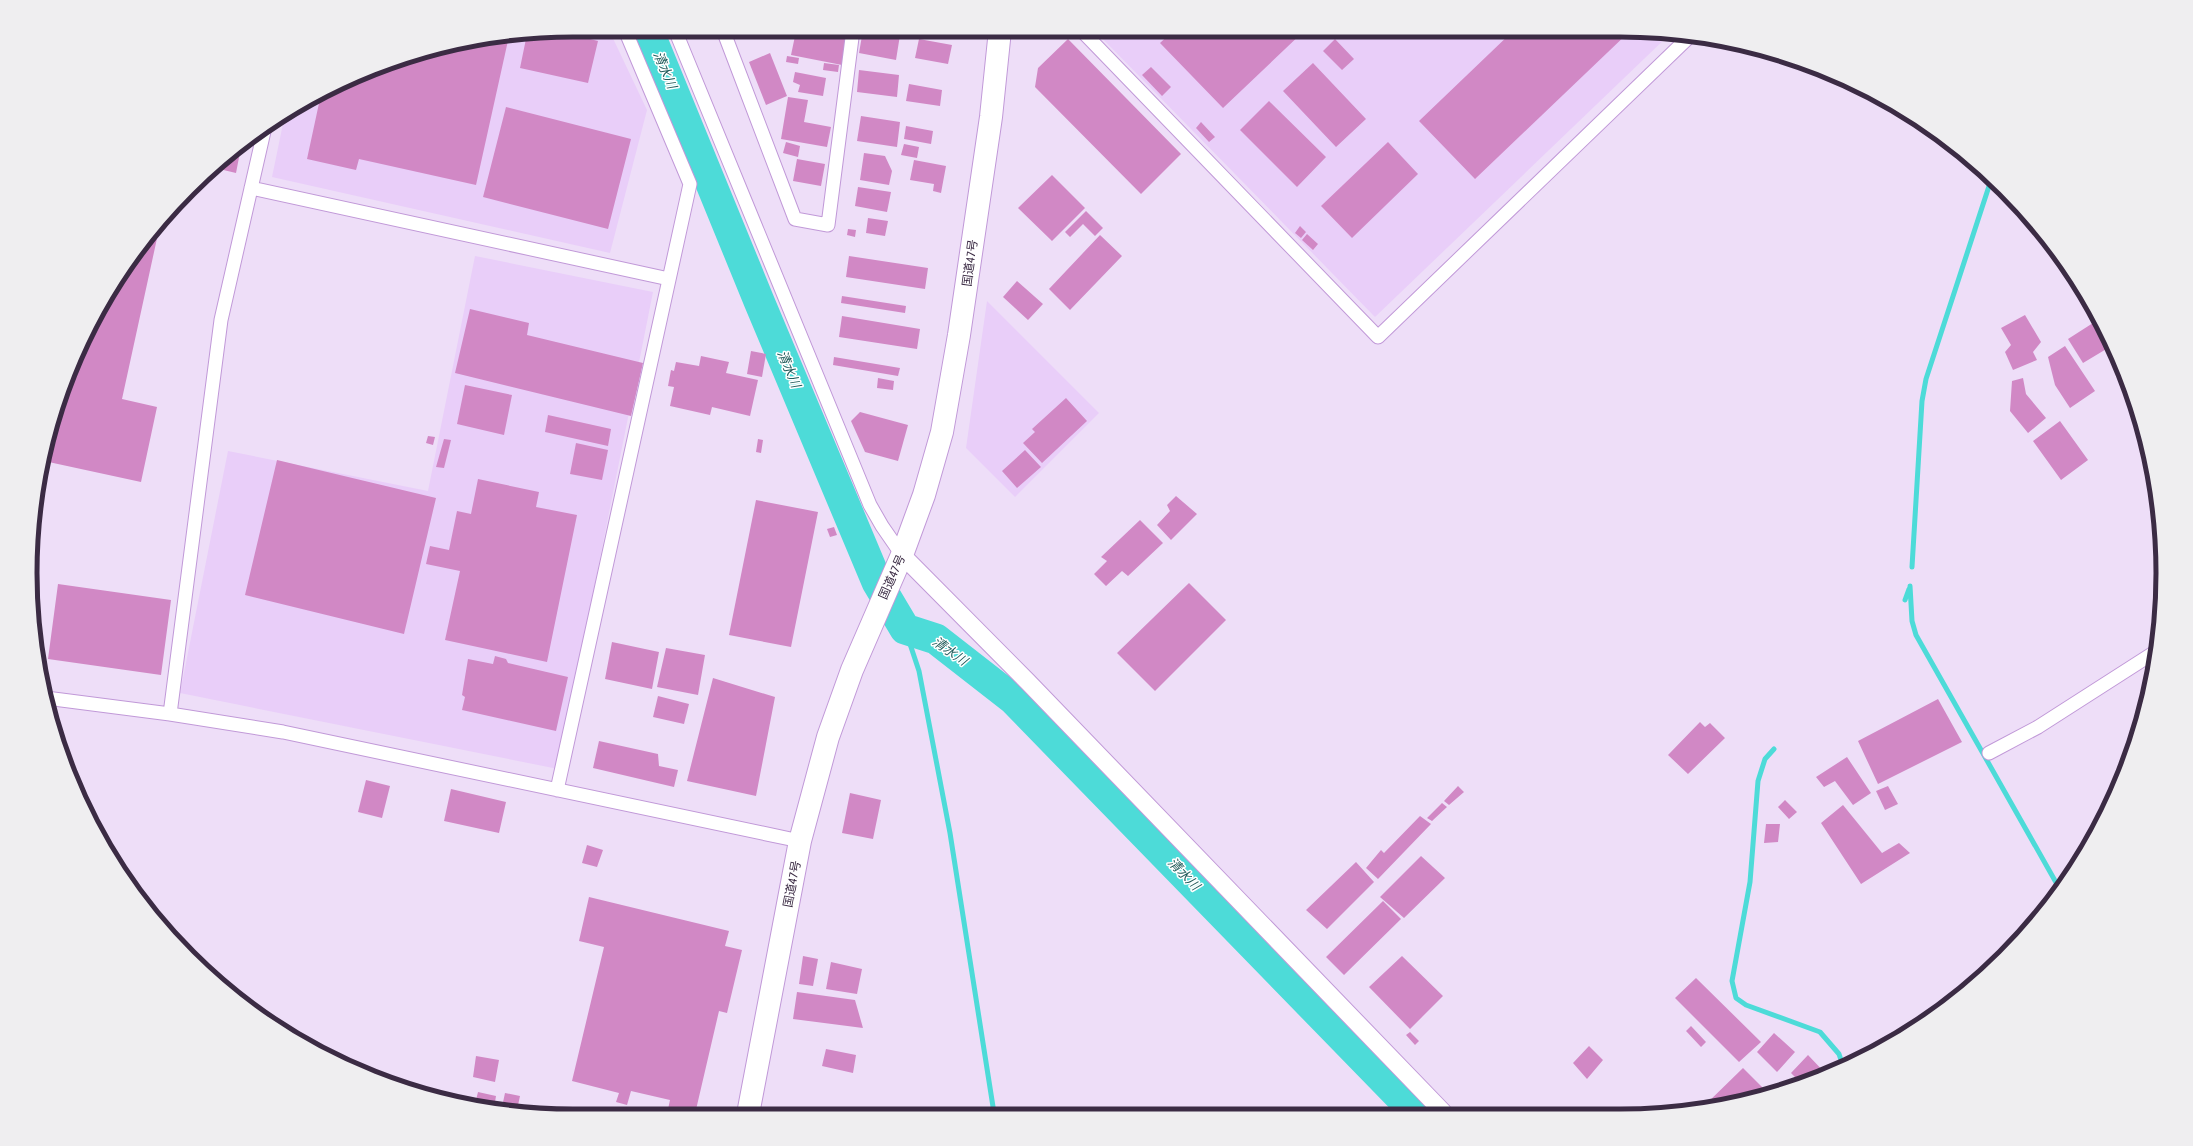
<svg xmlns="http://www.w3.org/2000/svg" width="2193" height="1146" viewBox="0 0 2193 1146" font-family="'Asap Condensed','Noto Sans JP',sans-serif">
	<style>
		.built { fill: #e9cef9 }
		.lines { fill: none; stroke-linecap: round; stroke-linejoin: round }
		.stream { stroke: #4ddbd8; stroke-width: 5 }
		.river { stroke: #4ddbd8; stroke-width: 31 }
		.building { fill: #d188c5 }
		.minor-casing { stroke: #c199d8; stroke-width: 15 }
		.tertiary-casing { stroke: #c199d8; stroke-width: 19 }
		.trunk-casing { stroke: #c199d8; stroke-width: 24 }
		.minor { stroke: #fff; stroke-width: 13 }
		.tertiary { stroke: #fff; stroke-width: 17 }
		.trunk { stroke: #fff; stroke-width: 22 }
		.labels { text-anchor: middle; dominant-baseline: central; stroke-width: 3; stroke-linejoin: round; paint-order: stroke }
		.street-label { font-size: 12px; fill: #3b2b44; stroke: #fff }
		.water-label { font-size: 13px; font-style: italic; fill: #235d5c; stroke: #fff }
		.rim { fill: none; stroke: #3b2b44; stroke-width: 5 }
	</style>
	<rect width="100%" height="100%" fill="#eedef8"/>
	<!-- built -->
	<path class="built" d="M 573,30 L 609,30 L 647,110 L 610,253 L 272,177 L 285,114 L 302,103 L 398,59 L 467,40 Z
		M 1095,31 L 1655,31 L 1670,34 L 1375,317 Z
		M 475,256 L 653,292 L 558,769 L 180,693 L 228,451 L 428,491 Z
		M 987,301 L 1099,413 L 1015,497 L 966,448 Z"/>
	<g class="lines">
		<!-- stream -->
		<path class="stream" d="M 1912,567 L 1922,401 L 1926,379 L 1991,180
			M 1910,586 L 1912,621 L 1916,635 L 2058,886
			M 1905,600 L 1909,589
			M 905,629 L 919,671 L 950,833 L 994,1113
			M 1774,749 L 1765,759 L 1758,781 L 1750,882 L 1732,981 L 1736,998 L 1746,1005 L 1820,1032 L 1839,1054 L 1843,1066"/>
		<!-- river -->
		<path class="river" d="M 648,30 L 759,301 L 877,582 L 905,629 L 936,639 L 1013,699 L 1415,1112"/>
	</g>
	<!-- building -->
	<path class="building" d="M 812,30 L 847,36 L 842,65 L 791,55 L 795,36 L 810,39 Z
		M 863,30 L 900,35 L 896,60 L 859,53 Z
		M 558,31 L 598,41 L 588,83 L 520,68 L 527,34 Z
		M 1173,31 L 1304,31 L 1223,108 L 1160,43 Z
		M 1513,31 L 1630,31 L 1475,179 L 1419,121 Z
		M 509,36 L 476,185 L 359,159 L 356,170 L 307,159 L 321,94 L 398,59 L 467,40 Z
		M 919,39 L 952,45 L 948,64 L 915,58 Z
		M 1068,39 L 1181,154 L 1141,194 L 1035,87 L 1038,68 Z
		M 1335,39 L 1354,59 L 1342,70 L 1323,51 Z
		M 770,53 L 787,96 L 766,105 L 749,62 Z
		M 787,56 L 799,58 L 798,64 L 786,62 Z
		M 824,63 L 839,65 L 838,72 L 823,70 Z
		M 1313,63 L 1366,119 L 1336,147 L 1283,91 Z
		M 1151,67 L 1171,87 L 1162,96 L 1142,75 Z
		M 859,70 L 899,75 L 897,97 L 857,92 Z
		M 795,72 L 826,78 L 823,96 L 798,92 L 800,85 L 793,82 Z
		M 909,84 L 942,90 L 940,106 L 906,101 Z
		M 788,97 L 808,100 L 804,122 L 831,127 L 827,147 L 781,139 Z
		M 1269,101 L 1326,157 L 1297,187 L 1240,130 Z
		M 506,107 L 631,139 L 608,229 L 483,197 Z
		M 861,116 L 900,122 L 897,147 L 857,141 Z
		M 1201,122 L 1215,137 L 1209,142 L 1196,128 Z
		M 906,126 L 933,131 L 931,144 L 904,139 Z
		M 242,142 L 236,173 L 215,168 Z
		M 786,142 L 800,146 L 798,157 L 783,153 Z
		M 1388,142 L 1418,174 L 1352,238 L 1321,206 Z
		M 904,144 L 919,147 L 917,158 L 901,155 Z
		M 864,153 L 885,156 L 892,171 L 889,185 L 860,180 Z
		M 797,159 L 825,164 L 821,186 L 793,181 Z
		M 914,160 L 946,166 L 941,193 L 933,191 L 934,184 L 910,180 Z
		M 1052,175 L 1085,208 L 1052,241 L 1018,208 Z
		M 858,187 L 891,192 L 887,212 L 855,206 Z
		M 1086,211 L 1103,228 L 1095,236 L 1083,224 L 1070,237 L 1065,232 Z
		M 868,218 L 888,221 L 885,236 L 866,233 Z
		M 161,220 L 122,399 L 157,407 L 141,482 L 44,461 L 48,433 L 71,365 L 121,272 Z
		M 1300,226 L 1306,232 L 1301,238 L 1295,233 Z
		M 848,229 L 856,230 L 855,237 L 847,235 Z
		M 1307,234 L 1318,244 L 1313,250 L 1302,240 Z
		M 1100,235 L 1122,256 L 1070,310 L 1049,289 Z
		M 849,256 L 928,268 L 925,289 L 846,277 Z
		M 1017,281 L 1043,304 L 1028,320 L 1003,297 Z
		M 842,296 L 906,306 L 905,313 L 841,303 Z
		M 470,309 L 529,323 L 527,335 L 643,363 L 631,416 L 455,373 Z
		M 2025,315 L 2041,342 L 2033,352 L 2037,360 L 2013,370 L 2005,352 L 2011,345 L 2001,328 Z
		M 842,316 L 920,329 L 917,349 L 839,337 Z
		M 2093,323 L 2108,348 L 2083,363 L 2068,339 Z
		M 2065,346 L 2095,391 L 2070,408 L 2055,385 L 2048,357 Z
		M 751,351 L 766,354 L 762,377 L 747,374 Z
		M 701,356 L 729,362 L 726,373 L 758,380 L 750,416 L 712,407 L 710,415 L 670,406 L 674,387 L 668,386 L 671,370 L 674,371 L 676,362 L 699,366 Z
		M 834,357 L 900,368 L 898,376 L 833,365 Z
		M 878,378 L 894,381 L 893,390 L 877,388 Z
		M 2023,378 L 2026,394 L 2046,418 L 2028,433 L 2010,411 L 2012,381 Z
		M 465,385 L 512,395 L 504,435 L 457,424 Z
		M 1066,398 L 1087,421 L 1042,463 L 1023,443 L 1035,432 L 1032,429 Z
		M 860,412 L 908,425 L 898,461 L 865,452 L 851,421 Z
		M 548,415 L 611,429 L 608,446 L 545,432 Z
		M 2060,421 L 2088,460 L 2061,480 L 2033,441 Z
		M 428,436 L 435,437 L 433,445 L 426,443 Z
		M 444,439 L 451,440 L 444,468 L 436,467 Z
		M 758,439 L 763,440 L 761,453 L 756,452 Z
		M 576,443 L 608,450 L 602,480 L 570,474 Z
		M 1025,450 L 1041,467 L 1017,488 L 1002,471 Z
		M 277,460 L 436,498 L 404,634 L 245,595 Z
		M 478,479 L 539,492 L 536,507 L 577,515 L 547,662 L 445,640 L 460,571 L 426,564 L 430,546 L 449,550 L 457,511 L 471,514 Z
		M 1176,496 L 1197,514 L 1171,540 L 1157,525 L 1170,511 L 1167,505 Z
		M 756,500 L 818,512 L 791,647 L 729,635 Z
		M 1140,520 L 1163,543 L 1128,576 L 1122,571 L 1106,586 L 1094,574 L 1107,561 L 1101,557 Z
		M 834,527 L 837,535 L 830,537 L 827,529 Z
		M 1189,583 L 1226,620 L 1155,691 L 1117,653 Z
		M 58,584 L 171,600 L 161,675 L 48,659 Z
		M 612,642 L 659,652 L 652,689 L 605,679 Z
		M 666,648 L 705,655 L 698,695 L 657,687 Z
		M 495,656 L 506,659 L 508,663 L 568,677 L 556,731 L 462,710 L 465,697 L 462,695 L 468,659 L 493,664 Z
		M 713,678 L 775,697 L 756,796 L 687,781 Z
		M 658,696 L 689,704 L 684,724 L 653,717 Z
		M 1938,699 L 1962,742 L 1878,784 L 1858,741 Z
		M 1700,722 L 1705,727 L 1710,723 L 1725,738 L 1688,774 L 1668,755 Z
		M 599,741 L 658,754 L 659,766 L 678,770 L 674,787 L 593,768 Z
		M 1847,757 L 1871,793 L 1853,805 L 1835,781 L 1824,787 L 1816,777 Z
		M 366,780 L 390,786 L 382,818 L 358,812 Z
		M 1458,786 L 1464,792 L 1449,805 L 1444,801 Z
		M 1888,786 L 1898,804 L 1885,810 L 1876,791 Z
		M 451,789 L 506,802 L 499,833 L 444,821 Z
		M 850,793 L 881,800 L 873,839 L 842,833 Z
		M 1785,800 L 1797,812 L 1789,819 L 1778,807 Z
		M 1442,803 L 1447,807 L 1432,821 L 1427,818 Z
		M 1843,805 L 1882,853 L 1899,843 L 1910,853 L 1861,884 L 1821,823 Z
		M 1420,816 L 1431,824 L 1378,879 L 1366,868 L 1381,850 L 1384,853 Z
		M 1766,824 L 1780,824 L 1778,842 L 1764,843 Z
		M 587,845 L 603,850 L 597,867 L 582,863 Z
		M 1421,856 L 1445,878 L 1404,918 L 1380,897 Z
		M 1356,862 L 1374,882 L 1327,929 L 1306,910 Z
		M 589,897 L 729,931 L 725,946 L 742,950 L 727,1013 L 719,1011 L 695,1114 L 667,1114 L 670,1100 L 631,1091 L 627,1105 L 616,1102 L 619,1093 L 572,1081 L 604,947 L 579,941 Z
		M 1383,901 L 1401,919 L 1344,975 L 1326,957 Z
		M 803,956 L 818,959 L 813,986 L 799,984 Z
		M 1402,956 L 1443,996 L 1410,1029 L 1369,987 Z
		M 831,962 L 862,969 L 857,994 L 826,989 Z
		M 1696,978 L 1761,1042 L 1739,1062 L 1675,998 Z
		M 797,992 L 855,1000 L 863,1028 L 793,1019 Z
		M 1691,1026 L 1706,1042 L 1701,1047 L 1686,1031 Z
		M 1410,1032 L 1419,1041 L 1415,1045 L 1406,1035 Z
		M 1774,1033 L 1795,1052 L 1777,1072 L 1757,1052 Z
		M 1589,1046 L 1603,1060 L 1587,1079 L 1573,1063 Z
		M 826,1049 L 856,1055 L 853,1073 L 822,1066 Z
		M 1808,1055 L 1827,1075 L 1800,1082 L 1791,1073 Z
		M 476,1056 L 499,1060 L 495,1082 L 473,1077 Z
		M 1743,1068 L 1766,1091 L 1702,1108 Z
		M 478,1092 L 496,1096 L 494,1108 L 475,1104 Z
		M 505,1093 L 520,1096 L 517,1110 L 502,1107 Z"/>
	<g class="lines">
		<defs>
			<path id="minor" d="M 675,30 L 870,505 L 882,526 L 902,555
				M 723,30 L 795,219 L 828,225 L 853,30
				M 1082,31 L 1378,337 L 1689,37
				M 265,127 L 221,320 L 170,714 L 283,732 L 800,841
				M 251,188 L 669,279
				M 46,698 L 170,714
				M 1989,753 L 2038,727 L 2155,652
				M 557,790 L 690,184 L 625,30"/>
			<path id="tertiary" d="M 902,555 L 1028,682 L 1443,1112"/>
			<path id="trunk" d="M 748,1114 L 800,841 L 828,737 L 852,670 L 902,555 L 924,495 L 942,432 L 959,335 L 991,117 L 1000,30"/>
		</defs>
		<!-- minor casing -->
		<use href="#minor" class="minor-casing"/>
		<!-- tertiary casing -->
		<use href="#tertiary" class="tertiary-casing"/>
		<!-- trunk casing -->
		<use href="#trunk" class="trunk-casing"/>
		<!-- minor -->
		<use href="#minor" class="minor"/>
		<!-- tertiary -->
		<use href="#tertiary" class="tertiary"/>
		<!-- trunk -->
		<use href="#trunk" class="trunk"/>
	</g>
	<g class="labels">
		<!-- street labels -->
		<g class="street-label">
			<text transform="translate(970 263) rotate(-82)">国道47号</text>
			<text transform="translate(892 577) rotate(-66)">国道47号</text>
			<text transform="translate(792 884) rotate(-79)">国道47号</text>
		</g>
		<!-- water labels -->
		<g class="water-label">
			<text transform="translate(665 70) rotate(67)">清水川</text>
			<text transform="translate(789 369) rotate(67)">清水川</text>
			<text transform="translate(950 651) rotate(35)">清水川</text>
			<text transform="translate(1184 874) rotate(46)">清水川</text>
		</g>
	</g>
	<!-- crop -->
	<path d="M0 0H2193V1146H0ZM573 37H1620A536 536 0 0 1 2156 573V573A536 536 0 0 1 1620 1109H573A536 536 0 0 1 37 573V573A536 536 0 0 1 573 37Z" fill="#efeef0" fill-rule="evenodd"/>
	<path class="rim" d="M573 37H1620A536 536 0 0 1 2156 573V573A536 536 0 0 1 1620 1109H573A536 536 0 0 1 37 573V573A536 536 0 0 1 573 37Z"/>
</svg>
